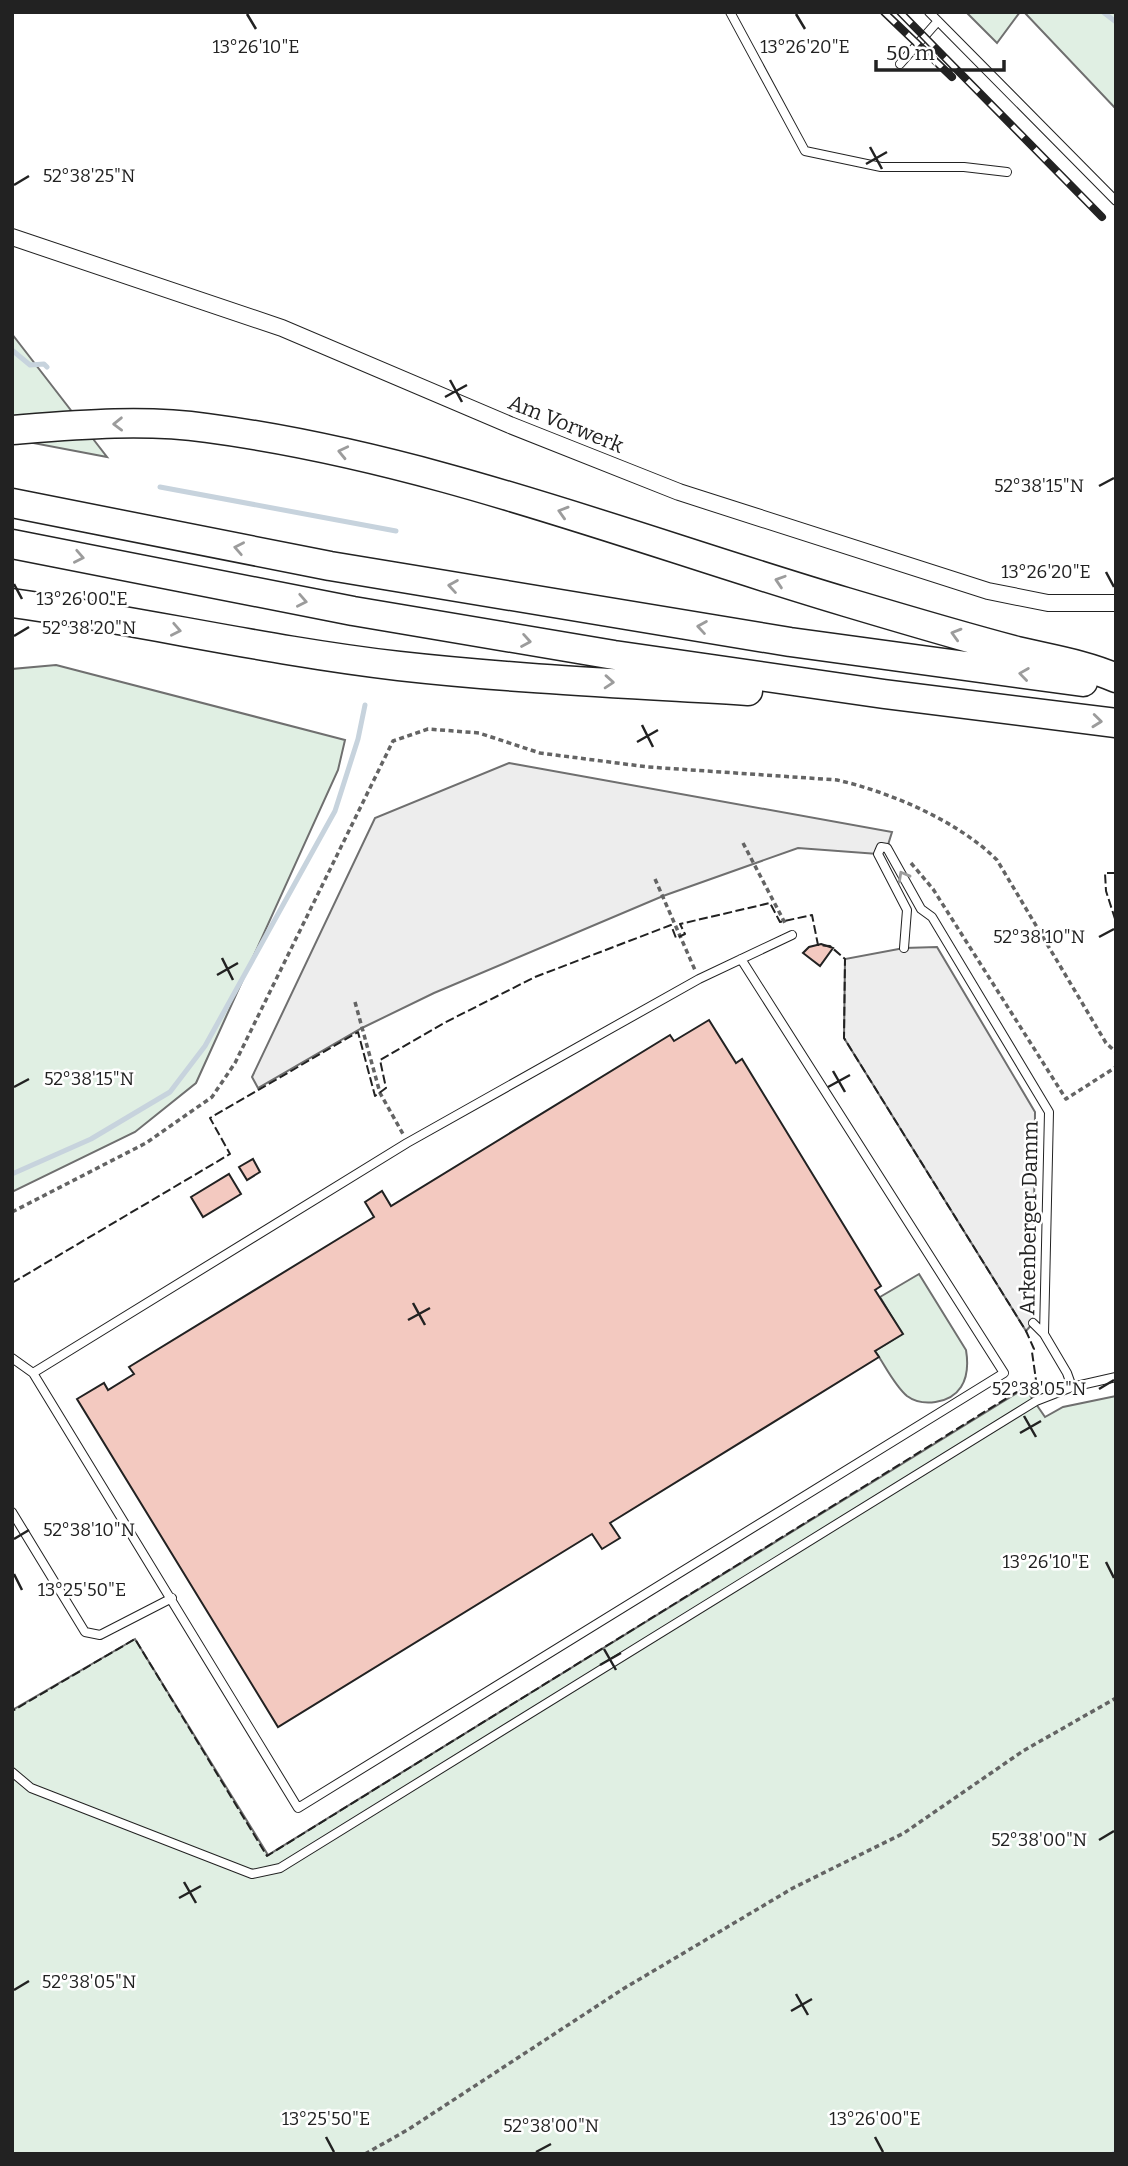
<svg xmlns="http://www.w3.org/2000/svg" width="1128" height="2166" viewBox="0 0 1128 2166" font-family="Bitter,serif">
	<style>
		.green { fill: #e0efe3; stroke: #6f6f6f; stroke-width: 2 }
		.parking { fill: #ededed; stroke: #6f6f6f; stroke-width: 2 }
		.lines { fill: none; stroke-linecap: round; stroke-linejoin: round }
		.stream { stroke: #c7d3dd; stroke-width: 5 }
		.building { fill: #f3c9c0; stroke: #222; stroke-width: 2 }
		.lane-casing { stroke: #222; stroke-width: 10 }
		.street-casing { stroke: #222; stroke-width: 18 }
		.highway-casing { stroke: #222; stroke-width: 31 }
		.path { stroke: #646464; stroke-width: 3.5; stroke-dasharray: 5 3.5; stroke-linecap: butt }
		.lane { stroke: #fff; stroke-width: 8 }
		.street { stroke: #fff; stroke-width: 16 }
		.highway { stroke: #fff; stroke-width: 28 }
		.rail-casing { stroke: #222; stroke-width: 8 }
		.rail { stroke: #fff; stroke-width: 5; stroke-dasharray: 16; stroke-linecap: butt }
		.fence { stroke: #222; stroke-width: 2; stroke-dasharray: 9 3.5; stroke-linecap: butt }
		.oneway { stroke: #9c9c9c }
		.ticks { fill: none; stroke: #222; stroke-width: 2.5 }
		.labels { text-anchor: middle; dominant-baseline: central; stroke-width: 5; stroke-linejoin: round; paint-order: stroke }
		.street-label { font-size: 21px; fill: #222; stroke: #fff }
		.ticks-label { font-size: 18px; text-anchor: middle; fill: #222; stroke: #fff; stroke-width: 5; stroke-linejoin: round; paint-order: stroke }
	</style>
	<rect width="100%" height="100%" fill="#fff"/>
	<!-- green -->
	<path class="green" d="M 966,12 L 1020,12 L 997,43 Z
		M 1024,12 L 1116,12 L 1116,109 Z
		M 12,334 L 107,457 L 12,439 Z
		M 56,665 L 345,740 L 338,770 L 196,1083 L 135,1132 L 12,1192 L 12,669 Z
		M 919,1274 L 966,1350 C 968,1362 968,1376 961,1387 C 950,1404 922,1407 907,1396 C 894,1385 885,1365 875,1351 L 902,1334 L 880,1297 Z
		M 1025,1388 L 1045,1417 L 1063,1407 L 1116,1396 L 1116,2154 L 12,2154 L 12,1707 L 14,1709 L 135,1639 L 268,1855 Z"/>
	<!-- parking -->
	<path class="parking" d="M 509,763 L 892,832 L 887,848 L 878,854 L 798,848 L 663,896 L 434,993 L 362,1028 L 258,1088 L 252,1077 L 375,818 Z
		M 937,947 L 1035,1112 L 1033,1323 L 1026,1331 L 844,1038 L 845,959 L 904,948 Z"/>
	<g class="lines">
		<!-- stream -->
		<path class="stream" d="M 1103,12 L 1116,22
			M 12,350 L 30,365 L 44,364 L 47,367
			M 160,487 L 396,531
			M 12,1174 L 91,1139 L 170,1092 L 205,1046 L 335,811 L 358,739 L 365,705
			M 1113,2154 L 1116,2152"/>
	</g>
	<!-- building -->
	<path class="building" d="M 821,944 L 833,948 L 820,966 L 803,953 L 809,947 Z
		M 709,1020 L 736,1063 L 742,1059 L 881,1286 L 875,1290 L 903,1334 L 875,1351 L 879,1357 L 610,1523 L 620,1538 L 602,1549 L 592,1534 L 278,1727 L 77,1399 L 104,1383 L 108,1390 L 134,1374 L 129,1367 L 374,1217 L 365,1202 L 382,1191 L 391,1206 L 670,1035 L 674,1041 Z
		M 253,1159 L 260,1172 L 247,1180 L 239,1167 Z
		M 229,1174 L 241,1194 L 203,1217 L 191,1197 Z"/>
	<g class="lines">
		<defs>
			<path id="lane" d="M 730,12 L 805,151 L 881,167 L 964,167 L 1007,172
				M 929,12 L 1116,201
				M 900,64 L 938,21
				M 904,948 L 907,910 L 878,854 L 881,847 L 887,848 L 921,909 L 932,917 L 1049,1112 L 1044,1334 L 1067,1373 L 1072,1387
				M 741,959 L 1004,1373 L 298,1808 L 33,1373 L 407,1143 L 699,979 L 792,935
				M 1033,1323 L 1044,1334
				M 12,1358 L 33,1373
				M 12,1512 L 85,1632 L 100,1635 L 172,1598
				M 12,1772 L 31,1788 L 252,1874 L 280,1868 L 1036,1401 L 1072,1387 L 1116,1377"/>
			<path id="street" d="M 12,237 L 282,328 L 510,425 L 679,492 L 988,591 L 1048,603 L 1116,603"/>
			<path id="highway" d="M 12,430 C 76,425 143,419 207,428 C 427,457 634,539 846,602 C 903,619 960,636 1017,651 C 1050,659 1084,664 1116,678
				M 12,503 L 330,566 L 790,642 L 1083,682
				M 12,544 L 353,611 L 614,655 L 884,694 L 1116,723
				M 12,603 C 142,621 269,651 399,666 C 515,679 632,684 748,691"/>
		</defs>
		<!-- lane casing -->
		<use href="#lane" class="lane-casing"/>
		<!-- street casing -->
		<use href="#street" class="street-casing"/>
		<!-- highway casing -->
		<use href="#highway" class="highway-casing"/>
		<!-- path -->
		<path class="path" d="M 743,843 L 786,925
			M 911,863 L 933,889 L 1066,1099 L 1116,1067
			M 655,879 L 695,970
			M 355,1002 L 380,1093 L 403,1134
			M 12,1212 L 146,1143 L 212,1097 L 235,1063 L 393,741 L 428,729 L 479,733 L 540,753 L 648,767 L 837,780 C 890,792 958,821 997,860 L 1106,1043 L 1116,1052
			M 365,2154 L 409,2129 L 623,1989 L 793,1888 L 904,1833 L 1023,1751 L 1116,1698"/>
		<!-- lane -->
		<use href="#lane" class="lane"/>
		<!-- street -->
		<use href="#street" class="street"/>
		<!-- highway -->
		<use href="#highway" class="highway"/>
		<defs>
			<path id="rail" d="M 884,12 L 952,77
				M 900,12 L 1102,217"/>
		</defs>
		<!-- rail casing -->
		<use href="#rail" class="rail-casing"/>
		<!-- rail -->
		<use href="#rail" class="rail"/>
		<!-- fence -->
		<path class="fence" d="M 1116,873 L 1105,873 L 1106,891 L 1116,922
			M 12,1283 L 230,1154 L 210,1118 L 358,1032 L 375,1096 L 386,1088 L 380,1060 L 444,1023 L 535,977 L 671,925 L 676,938 L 685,934 L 680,924 L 770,903 L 780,922 L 812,915 L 818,945 L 830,946 L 845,959 L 844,1038 L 1026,1331 L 1034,1349 L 1032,1352 L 1036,1380 L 267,1856 L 135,1639 L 14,1710 L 12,1707"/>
	</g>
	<!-- one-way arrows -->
	<defs><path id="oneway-chevron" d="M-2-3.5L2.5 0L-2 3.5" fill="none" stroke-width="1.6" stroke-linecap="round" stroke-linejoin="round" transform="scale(1.75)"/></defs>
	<g class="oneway">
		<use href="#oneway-chevron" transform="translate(118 424) rotate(179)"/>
		<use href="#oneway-chevron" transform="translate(343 452) rotate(-167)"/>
		<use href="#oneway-chevron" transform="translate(563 512) rotate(-163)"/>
		<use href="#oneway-chevron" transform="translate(239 548) rotate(-169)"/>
		<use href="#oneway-chevron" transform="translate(79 557) rotate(11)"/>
		<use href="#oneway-chevron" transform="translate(780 581) rotate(-162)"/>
		<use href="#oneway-chevron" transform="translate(453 586) rotate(-171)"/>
		<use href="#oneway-chevron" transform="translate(302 601) rotate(11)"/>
		<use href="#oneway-chevron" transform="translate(702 627) rotate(-171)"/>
		<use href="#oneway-chevron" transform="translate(176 630) rotate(11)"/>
		<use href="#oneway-chevron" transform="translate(956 634) rotate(-164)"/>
		<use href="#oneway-chevron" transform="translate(526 641) rotate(10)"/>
		<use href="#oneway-chevron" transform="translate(1024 674) rotate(-172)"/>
		<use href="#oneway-chevron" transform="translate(609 682) rotate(4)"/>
		<use href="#oneway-chevron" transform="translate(1097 721) rotate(6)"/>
		<use href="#oneway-chevron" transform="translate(903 876) rotate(-119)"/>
	</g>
	<!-- ticks -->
	<path class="ticks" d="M 247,14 L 256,29M 796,14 L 805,29M 870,147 L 882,169M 866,164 L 887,152M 14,185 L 29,176M 450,380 L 462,402M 445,397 L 467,385M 1099,486 L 1114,478M 1106,572 L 1114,587M 14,584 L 22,599M 14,636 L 29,627M 642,725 L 653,747M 637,742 L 658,730M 1099,937 L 1114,929M 222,958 L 233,980M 217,975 L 238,963M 833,1071 L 845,1092M 14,1087 L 29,1079M 828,1087 L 850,1075M 413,1303 L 425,1325M 408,1320 L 430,1308M 1099,1389 L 1114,1380M 1024,1416 L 1036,1437M 1020,1433 L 1041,1421M 14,1539 L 29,1530M 1106,1562 L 1114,1578M 14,1574 L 22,1590M 604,1649 L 616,1670M 600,1665 L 621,1653M 1099,1840 L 1114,1831M 184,1882 L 196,1903M 179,1898 L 201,1886M 14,1990 L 29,1981M 796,1994 L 808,2015M 791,2011 L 812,1999M 326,2137 L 334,2152M 875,2137 L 883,2152M 536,2152 L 551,2144"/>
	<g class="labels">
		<!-- street labels -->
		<g class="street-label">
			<text transform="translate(566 424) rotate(22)">Am Vorwerk</text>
			<text transform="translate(1029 1218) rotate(-89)">Arkenberger Damm</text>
		</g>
	</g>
	<g class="ticks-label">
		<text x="256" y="53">13°26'10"E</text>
		<text x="805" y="53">13°26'20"E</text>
		<text x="89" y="182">52°38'25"N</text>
		<text x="1039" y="492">52°38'15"N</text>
		<text x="1046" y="578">13°26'20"E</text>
		<text x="82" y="605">13°26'00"E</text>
		<text x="89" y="634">52°38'20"N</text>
		<text x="1039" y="943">52°38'10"N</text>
		<text x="89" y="1085">52°38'15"N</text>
		<text x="1039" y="1395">52°38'05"N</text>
		<text x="89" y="1536">52°38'10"N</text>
		<text x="1046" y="1568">13°26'10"E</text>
		<text x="82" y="1596">13°25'50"E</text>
		<text x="1039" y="1846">52°38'00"N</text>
		<text x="89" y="1988">52°38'05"N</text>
		<text x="326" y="2125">13°25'50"E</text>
		<text x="875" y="2125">13°26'00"E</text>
		<text x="551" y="2132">52°38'00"N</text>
	</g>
	<!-- border -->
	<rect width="1128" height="2166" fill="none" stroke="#222222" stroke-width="28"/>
	<!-- scale -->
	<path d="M876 60v10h128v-10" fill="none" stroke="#222222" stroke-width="3.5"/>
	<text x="886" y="60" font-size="21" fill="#222222" stroke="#ffffff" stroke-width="5" paint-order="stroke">50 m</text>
</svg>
